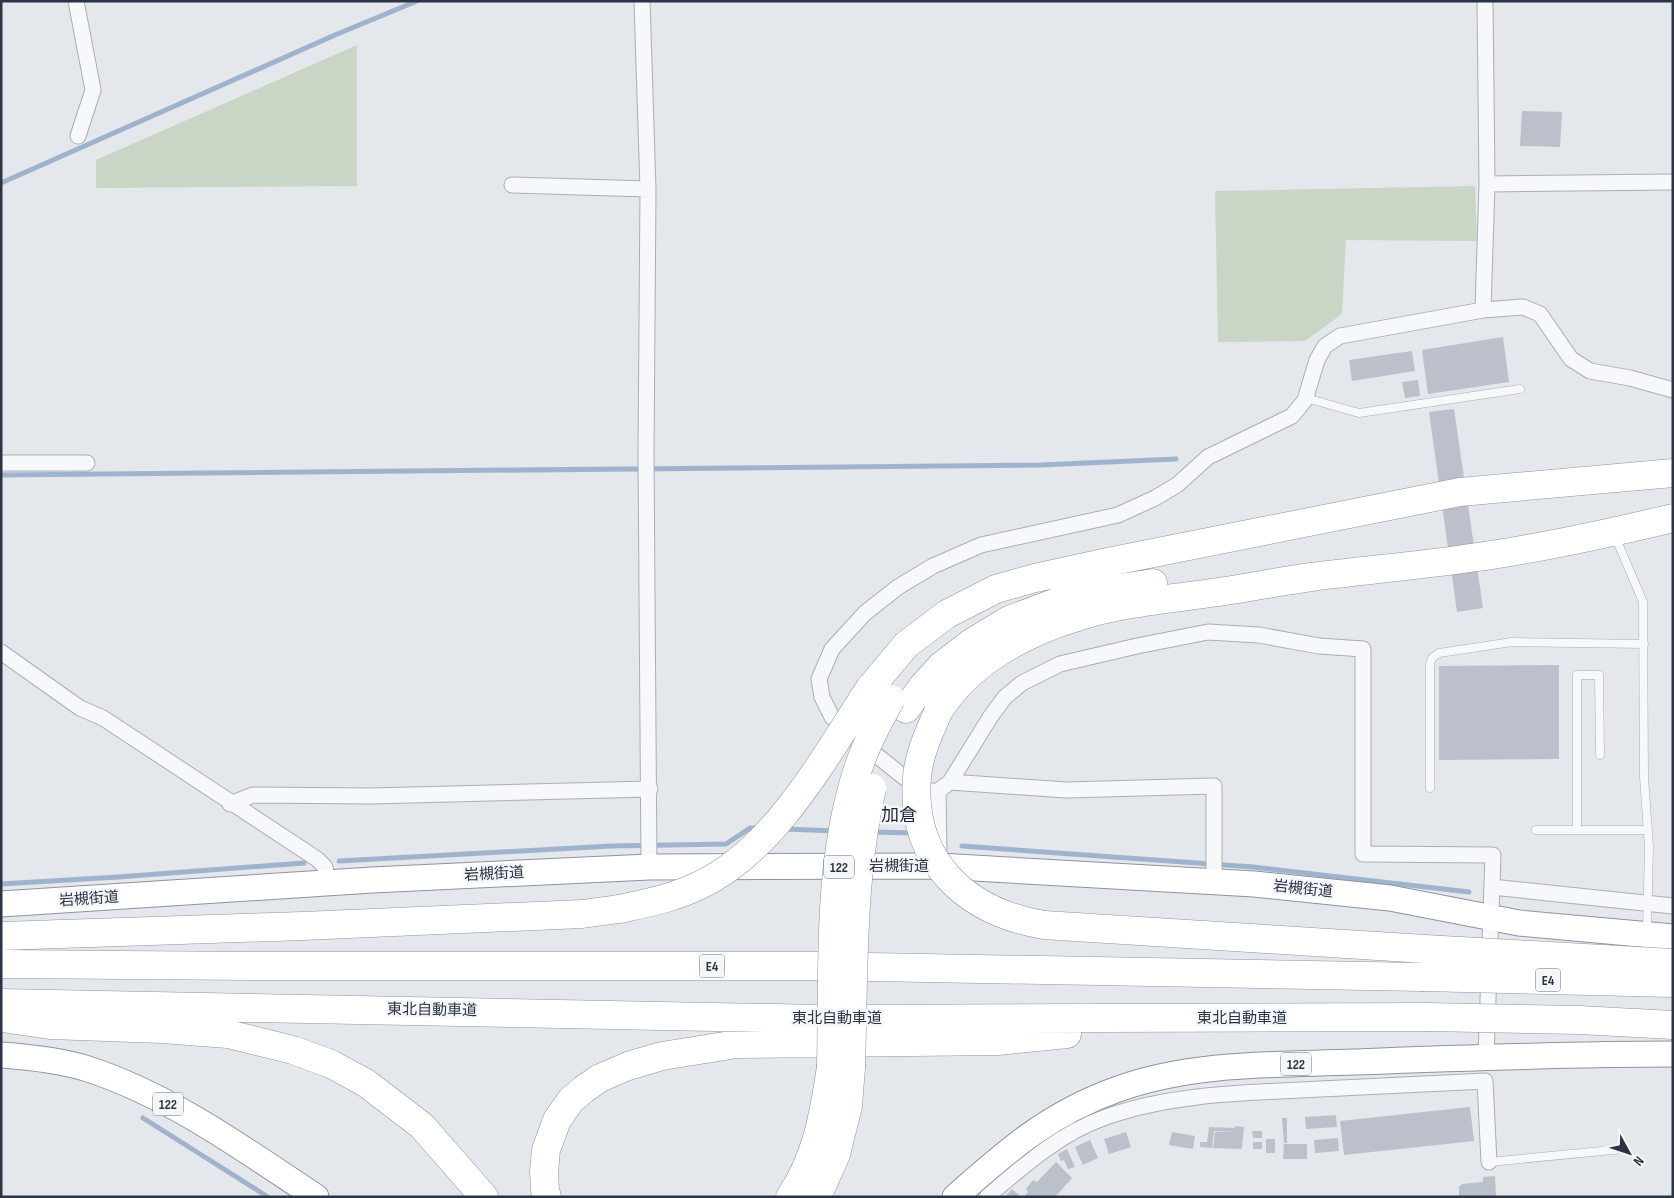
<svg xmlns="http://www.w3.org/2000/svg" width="1674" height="1198" viewBox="0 0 1674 1198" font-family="'Sofia Sans Condensed','Noto Sans JP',sans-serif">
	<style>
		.green { fill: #c9d6c5 }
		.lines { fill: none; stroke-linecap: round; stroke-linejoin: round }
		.stream { stroke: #9fb4cc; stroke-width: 5 }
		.building { fill: #bbc0ca }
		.service-casing { stroke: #a9aeb7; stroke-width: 9 }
		.minor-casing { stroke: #a9aeb7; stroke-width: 17 }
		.trunk-casing { stroke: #8b94a3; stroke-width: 27 }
		.motorway-casing { stroke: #8b94a3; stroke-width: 29 }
		.service { stroke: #f7f8fa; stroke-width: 8 }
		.minor { stroke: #f7f8fa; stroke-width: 15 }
		.trunk { stroke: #fff; stroke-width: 25 }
		.motorway { stroke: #fff; stroke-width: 28 }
		.motorway-bridge-casing { stroke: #8b94a3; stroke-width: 29; stroke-linecap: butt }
		.motorway-bridge { stroke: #fff; stroke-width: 28 }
		.labels { text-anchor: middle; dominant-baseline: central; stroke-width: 5; stroke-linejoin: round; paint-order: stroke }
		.shield { fill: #f4f6f9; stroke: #676e7b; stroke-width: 1 }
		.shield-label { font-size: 14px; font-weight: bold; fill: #2b3445 }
		.street-label { font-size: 15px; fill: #2b3445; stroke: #f4f6f9 }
		.quarter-label { font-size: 18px; fill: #1d2536; stroke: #f4f6f9 }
	</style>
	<rect width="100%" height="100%" fill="#e4e7ec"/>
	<!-- green -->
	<path class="green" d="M 357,45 L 357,186 L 96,188 L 96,160 Z
		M 1475,186 L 1477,241 L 1346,240 L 1342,314 L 1305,341 L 1218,342 L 1215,191 Z"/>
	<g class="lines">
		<!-- stream -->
		<path class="stream" d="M 1,183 L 335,35 L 417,1
			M 1,475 L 1041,465 L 1176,459
			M 784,829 L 836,831
			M 872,832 L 913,833
			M 962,846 L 1253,867 L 1469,892
			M 339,861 L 611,846 L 726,844 L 750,828 L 758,828
			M 1,884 L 118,877 L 304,863
			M 143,1118 L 268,1197"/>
	</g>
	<!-- building -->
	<path class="building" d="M 1522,111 L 1562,112 L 1560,147 L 1520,146 Z
		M 1503,337 L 1509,382 L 1428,394 L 1422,350 Z
		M 1412,351 L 1415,371 L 1352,381 L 1349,360 Z
		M 1418,380 L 1420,396 L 1405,398 L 1402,382 Z
		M 1454,409 L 1483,608 L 1457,612 L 1429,412 Z
		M 1559,665 L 1559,759 L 1439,760 L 1439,666 Z
		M 1470,1107 L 1474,1141 L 1344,1155 L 1340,1121 Z
		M 1336,1115 L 1337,1127 L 1306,1129 L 1305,1117 Z
		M 1282,1118 L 1287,1118 L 1287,1143 L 1284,1143 Z
		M 1235,1126 L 1244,1127 L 1242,1148 L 1241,1149 L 1213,1148 L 1215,1132 L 1234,1132 L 1214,1131 L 1212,1148 L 1200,1147 L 1200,1142 L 1207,1142 L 1209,1127 L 1235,1128 Z
		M 1252,1131 L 1262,1131 L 1262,1138 L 1253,1138 Z
		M 1126,1132 L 1131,1147 L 1109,1154 L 1104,1139 Z
		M 1172,1132 L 1195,1136 L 1193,1149 L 1169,1145 Z
		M 1338,1138 L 1339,1151 L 1315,1153 L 1314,1140 Z
		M 1266,1139 L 1275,1139 L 1275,1153 L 1266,1153 Z
		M 1090,1140 L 1098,1158 L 1083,1165 L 1075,1147 Z
		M 1253,1142 L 1262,1142 L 1262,1149 L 1253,1149 Z
		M 1284,1144 L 1307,1144 L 1307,1159 L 1283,1159 Z
		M 1067,1149 L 1075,1167 L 1068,1169 L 1064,1160 L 1061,1161 L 1058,1154 Z
		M 1056,1162 L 1072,1178 L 1055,1197 L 1024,1197 L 1028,1192 L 1026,1189 L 1033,1180 L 1037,1182 Z
		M 1495,1176 L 1496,1197 L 1459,1197 L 1459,1186 L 1461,1186 L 1462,1184 L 1483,1182 L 1483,1177 Z
		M 1012,1189 L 1021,1197 L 1005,1197 Z"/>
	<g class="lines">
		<defs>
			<path id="service" d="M 1306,398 L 1359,413 L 1520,389
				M 1615,536 L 1643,602 L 1644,777 L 1649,847 L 1647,931
				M 1430,788 L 1430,664 L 1432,658 L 1439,653 L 1512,642 L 1644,644
				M 1536,830 L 1647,830
				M 1577,830 L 1577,675 L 1599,675 L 1600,755
				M 1489,1162 L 1623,1149"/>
			<path id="minor" d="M 76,1 L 93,90 L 78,136
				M 642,1 L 648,189 L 646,455 L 649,867
				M 1487,184 L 1673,182
				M 512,185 L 648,189
				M 1483,310 L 1487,184 L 1485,1
				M 1,463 L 87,463
				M 1,652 L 80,708 L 103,718 L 317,859 L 325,867 L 328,884
				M 950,782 L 1066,790 L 1214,786 L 1214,882
				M 938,791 L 939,855
				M 230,804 L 253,795 L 371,796 L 650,789
				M 1492,887 L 1673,906
				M 1486,1057 L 1493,855 L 1363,854 L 1363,649 L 1319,646 L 1259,635 L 1208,632 L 1137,646 L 1060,664 L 1022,683 L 1005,697 L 991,716 L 950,782 L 938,791 L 928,791 L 905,778 L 855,738 L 832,717 L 822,697 L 819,679 L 832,649 L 865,613 L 898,587 L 933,566 L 981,545 L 1118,515 L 1155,498 L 1177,485 L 1208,457 L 1292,416 L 1305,400 L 1317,360 L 1325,346 L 1340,336 L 1483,310 L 1523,307 L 1540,314 L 1571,359 L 1590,371 L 1630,378 L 1673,390
				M 987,1197 C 1023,1166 1060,1133 1106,1117 C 1168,1095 1235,1093 1300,1090 C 1361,1087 1423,1084 1485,1081 L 1489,1162"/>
			<path id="trunk" d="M 1,904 L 372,880 L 649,867 L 939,866 L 1254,884 L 1390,898 L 1519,923 L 1673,937
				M 1,1055 C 30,1057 60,1060 88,1069 C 169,1095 245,1150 316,1197
				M 955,1197 C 1008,1150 1050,1113 1118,1089 C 1194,1062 1276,1065 1354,1062 C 1461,1058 1567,1054 1673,1054"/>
			<path id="motorway" d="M 870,688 L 906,645 L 947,614 L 996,589 L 1035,578 L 1108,562 L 1460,492 L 1673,473
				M 906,709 L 923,686 L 941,666 L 971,643 L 1009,620 L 1075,595 L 1153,583
				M 938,712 C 968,663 1025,632 1080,616 C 1125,602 1172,599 1218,592 C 1249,588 1280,581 1311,577 C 1364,570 1417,566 1470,558 C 1538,549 1606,534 1673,518
				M 1044,925 L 1425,949
				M 1,936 L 303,926 L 582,914 L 619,909
				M 1,964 L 253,966 L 818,966 L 1422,977
				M 1,1003 L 820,1019 L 1428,1017
				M 2,1018 L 50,1025 L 162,1029 L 228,1034 L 293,1050 L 331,1064 L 366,1083 L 422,1126 L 484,1197
				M 547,1197 L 545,1190 L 544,1172 L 546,1150 L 557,1120 L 571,1100 L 584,1089 L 600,1078 L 628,1066 L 662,1056 L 737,1044 L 998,1041 L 1067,1034
				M 790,1197 C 817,1158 824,1113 831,1067
				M 817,1197 L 836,1154 L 848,1106 L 851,1067"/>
		</defs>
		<!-- service casing -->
		<use href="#service" class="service-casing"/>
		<!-- minor casing -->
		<use href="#minor" class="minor-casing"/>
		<!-- trunk casing -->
		<use href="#trunk" class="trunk-casing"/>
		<!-- motorway casing -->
		<use href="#motorway" class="motorway-casing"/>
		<!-- service -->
		<use href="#service" class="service"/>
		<!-- minor -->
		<use href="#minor" class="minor"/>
		<!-- trunk -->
		<use href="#trunk" class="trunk"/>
		<!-- motorway -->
		<use href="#motorway" class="motorway"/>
		<defs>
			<path id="motorway-bridge" d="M 938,712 C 929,733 919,754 917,777 C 910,861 966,912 1044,925
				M 619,909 C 647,903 674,898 700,885 C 776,849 825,756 870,688
				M 1425,949 L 1673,963
				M 1422,977 L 1673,983
				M 1428,1017 L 1579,1020 L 1673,1025
				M 831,1067 C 833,970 827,869 856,775 C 864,748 877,724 891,699
				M 851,1067 C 854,974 851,879 872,788"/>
		</defs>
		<!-- motorway-bridge casing -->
		<use href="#motorway-bridge" class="motorway-bridge-casing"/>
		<!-- motorway-bridge -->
		<use href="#motorway-bridge" class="motorway-bridge"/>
	</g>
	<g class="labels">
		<!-- shield labels -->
		<g class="shield">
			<rect x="824" y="855.5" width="30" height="23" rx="4"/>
			<rect x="699.5" y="954.5" width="25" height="23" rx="4"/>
			<rect x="1535.5" y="968.5" width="25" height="23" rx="4"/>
			<rect x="1281" y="1052.5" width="30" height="23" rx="4"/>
			<rect x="153" y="1092.5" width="30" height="23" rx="4"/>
		</g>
		<g class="shield-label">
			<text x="839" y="867">122</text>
			<text x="712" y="966">E4</text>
			<text x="1548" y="980">E4</text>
			<text x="1296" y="1064">122</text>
			<text x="168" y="1104">122</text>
		</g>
		<!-- street labels -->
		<g class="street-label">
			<text x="899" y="866">岩槻街道</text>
			<text transform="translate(494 874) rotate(-3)">岩槻街道</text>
			<text transform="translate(1303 889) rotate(6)">岩槻街道</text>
			<text transform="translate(89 899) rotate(-4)">岩槻街道</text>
			<text transform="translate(432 1010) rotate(1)">東北自動車道</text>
			<text x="837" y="1018">東北自動車道</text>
			<text x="1242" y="1018">東北自動車道</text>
		</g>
		<!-- quarter labels -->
		<g class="quarter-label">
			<text x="899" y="815">加倉</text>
		</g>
	</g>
	<!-- border -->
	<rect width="1674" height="1198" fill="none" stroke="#2b3445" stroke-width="5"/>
	<!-- north arrow -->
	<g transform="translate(1629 1153) rotate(130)" stroke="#f4f6f9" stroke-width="4" paint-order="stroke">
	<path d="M0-4L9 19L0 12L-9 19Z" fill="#2b3445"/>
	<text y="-8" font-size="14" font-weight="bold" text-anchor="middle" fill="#2b3445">N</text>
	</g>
</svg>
